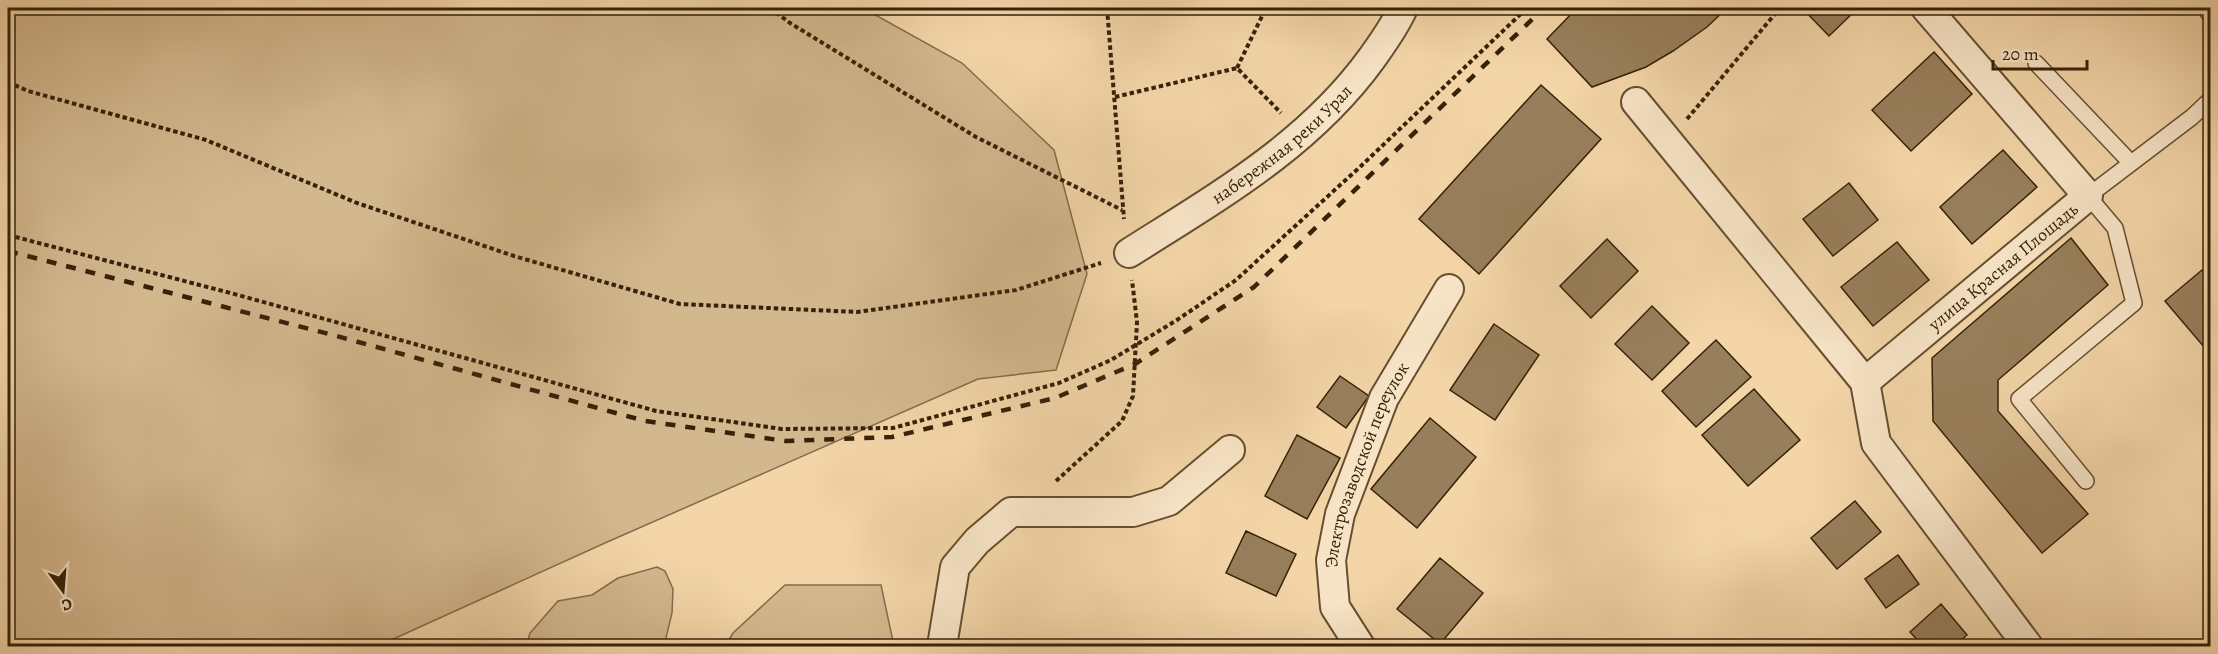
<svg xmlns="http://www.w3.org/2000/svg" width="2218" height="654" viewBox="0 0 2218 654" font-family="Alegreya,serif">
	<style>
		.green { fill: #d3b78d; stroke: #846c4a; stroke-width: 1.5 }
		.building { fill: #987f5b; stroke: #362208; stroke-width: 1.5 }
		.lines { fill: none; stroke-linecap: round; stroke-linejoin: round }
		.lane-casing { stroke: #654f30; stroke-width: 18 }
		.street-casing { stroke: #654f30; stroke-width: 32 }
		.path { stroke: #362208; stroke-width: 4; stroke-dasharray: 4.5 3; stroke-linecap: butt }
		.lane { stroke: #f7e4c6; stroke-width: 15 }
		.street { stroke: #f7e4c6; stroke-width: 28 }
		.rail { stroke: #362208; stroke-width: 4.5; stroke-dasharray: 10 10; stroke-linecap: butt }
		.labels { text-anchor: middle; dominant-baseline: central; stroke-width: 5; stroke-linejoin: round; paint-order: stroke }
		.street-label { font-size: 18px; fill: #362208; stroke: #f7e4c6 }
	</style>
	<rect width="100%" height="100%" fill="#f3d5a8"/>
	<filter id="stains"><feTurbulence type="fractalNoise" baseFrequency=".00333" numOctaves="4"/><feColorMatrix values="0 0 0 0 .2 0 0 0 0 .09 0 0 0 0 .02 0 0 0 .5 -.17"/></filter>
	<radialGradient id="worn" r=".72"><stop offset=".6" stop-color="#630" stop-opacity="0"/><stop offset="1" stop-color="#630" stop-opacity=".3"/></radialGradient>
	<!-- green -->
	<path class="green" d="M 8,8 L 863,8 L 962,63 L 1054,150 L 1087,274 L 1056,370 L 978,379 L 605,543 L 378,646 L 8,646 Z
		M 657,567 L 665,571 L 673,589 L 672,613 L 664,646 L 526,646 L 530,633 L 558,601 L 592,595 L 618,578 Z
		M 785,585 L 881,585 L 894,646 L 725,646 L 733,633 Z"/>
	<!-- building -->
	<path class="building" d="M 1577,8 L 1727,8 L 1707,27 L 1673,51 L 1646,67 L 1592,87 L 1547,39 Z
		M 1802,8 L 1858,8 L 1829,36 Z
		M 1934,52 L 1972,94 L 1911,151 L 1872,110 Z
		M 1541,85 L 1601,139 L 1479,274 L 1419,219 Z
		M 2003,150 L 2037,187 L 1972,244 L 1940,207 Z
		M 1849,183 L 1878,220 L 1833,256 L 1803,219 Z
		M 2071,238 L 2108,285 L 1998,380 L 1998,411 L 2088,514 L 2042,553 L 1933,421 L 1932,358 Z
		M 1607,239 L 1638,271 L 1591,318 L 1560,286 Z
		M 1897,242 L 1929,280 L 1873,326 L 1841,287 Z
		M 2202,270 L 2210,280 L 2210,354 L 2165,301 Z
		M 1652,306 L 1689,343 L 1652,380 L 1615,344 Z
		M 1494,324 L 1539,355 L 1495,420 L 1450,390 Z
		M 1716,340 L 1751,377 L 1696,427 L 1662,391 Z
		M 1340,376 L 1369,396 L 1346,428 L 1317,407 Z
		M 1754,389 L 1800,440 L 1748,486 L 1702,435 Z
		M 1430,418 L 1476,457 L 1417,528 L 1371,489 Z
		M 1297,435 L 1340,458 L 1307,519 L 1265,496 Z
		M 1855,501 L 1881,532 L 1837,569 L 1811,538 Z
		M 1246,531 L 1296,554 L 1276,596 L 1226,573 Z
		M 1898,555 L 1919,584 L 1886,608 L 1865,579 Z
		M 1440,558 L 1483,593 L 1440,644 L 1397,609 Z
		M 1941,604 L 1967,635 L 1954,646 L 1923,646 L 1910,632 Z"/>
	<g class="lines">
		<defs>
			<path id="lane" d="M 2205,8 L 2210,15
				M 2036,63 L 2131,163
				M 2086,481 L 2019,399 L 2134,303 L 2115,228 L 2088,196 L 2192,117 L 2210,100"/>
			<g id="street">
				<path d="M 1636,102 L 1865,382 L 1876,443 L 2028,646"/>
				<path id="s1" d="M 1129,253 C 1219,196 1309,145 1372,58 C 1384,41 1395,26 1403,8"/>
				<path id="s2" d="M 1865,382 L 2088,196 L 1926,8"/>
				<path d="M 942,646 L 955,567 L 977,541 L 1011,512 L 1133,512 L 1169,501 L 1230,450"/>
				<path id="s3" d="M 1360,646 L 1335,607 L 1331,560 L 1340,514 L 1384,398 L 1449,289"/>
			</g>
		</defs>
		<!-- lane casing -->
		<use href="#lane" class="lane-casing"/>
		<!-- street casing -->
		<use href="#street" class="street-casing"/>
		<!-- path -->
		<path class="path" d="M 770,8 L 790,23 L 976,137 L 1122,210
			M 1107,8 L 1124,219
			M 1237,68 L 1266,8
			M 8,82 L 28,91 L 206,140 L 357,203 L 514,256 L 680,304 L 857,312 L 1016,290 L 1101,263
			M 1115,97 L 1237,68 L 1281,113
			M 1687,119 L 1780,8
			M 8,235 L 238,295 L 656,411 L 782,429 L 893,428 L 1059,383 L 1111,360 L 1177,320 L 1236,280 L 1361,166 L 1527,8
			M 1056,481 L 1122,421 L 1133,396 L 1137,322 L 1132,280"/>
		<!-- lane -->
		<use href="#lane" class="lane"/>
		<!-- street -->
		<use href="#street" class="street"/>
		<!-- rail -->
		<path class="rail" d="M 8,251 L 333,335 L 645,421 L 786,441 L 892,437 L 1055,398 L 1135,364 L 1254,287 L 1544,8"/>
	</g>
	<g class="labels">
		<!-- street labels -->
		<g class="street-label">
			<text stroke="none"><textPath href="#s1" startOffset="188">набережная реки Урал</textPath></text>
			<text stroke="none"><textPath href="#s2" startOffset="180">улица Красная Площадь</textPath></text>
			<text stroke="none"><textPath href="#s3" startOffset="195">Электрозаводской переулок</textPath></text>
		</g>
	</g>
	<!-- margin -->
	<rect width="2218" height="654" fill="none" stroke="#f3d5a8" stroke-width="30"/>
	<rect x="9" y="9" width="2200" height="636" fill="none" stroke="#362208" stroke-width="3"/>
	<rect x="15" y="15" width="2188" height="624" fill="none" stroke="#362208" stroke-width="1.5"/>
	<!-- north arrow -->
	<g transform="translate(63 591) rotate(164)" stroke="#f7e4c6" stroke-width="4.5" paint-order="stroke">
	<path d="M0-4.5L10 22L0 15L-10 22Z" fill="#362208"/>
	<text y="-9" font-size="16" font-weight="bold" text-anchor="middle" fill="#362208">С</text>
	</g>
	<!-- scale -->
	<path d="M1993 60v9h94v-9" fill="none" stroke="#362208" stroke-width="3"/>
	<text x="2002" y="60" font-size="18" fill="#362208" stroke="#f7e4c6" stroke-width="4.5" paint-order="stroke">20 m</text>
	<rect width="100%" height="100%" filter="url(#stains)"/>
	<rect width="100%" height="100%" fill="url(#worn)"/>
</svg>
